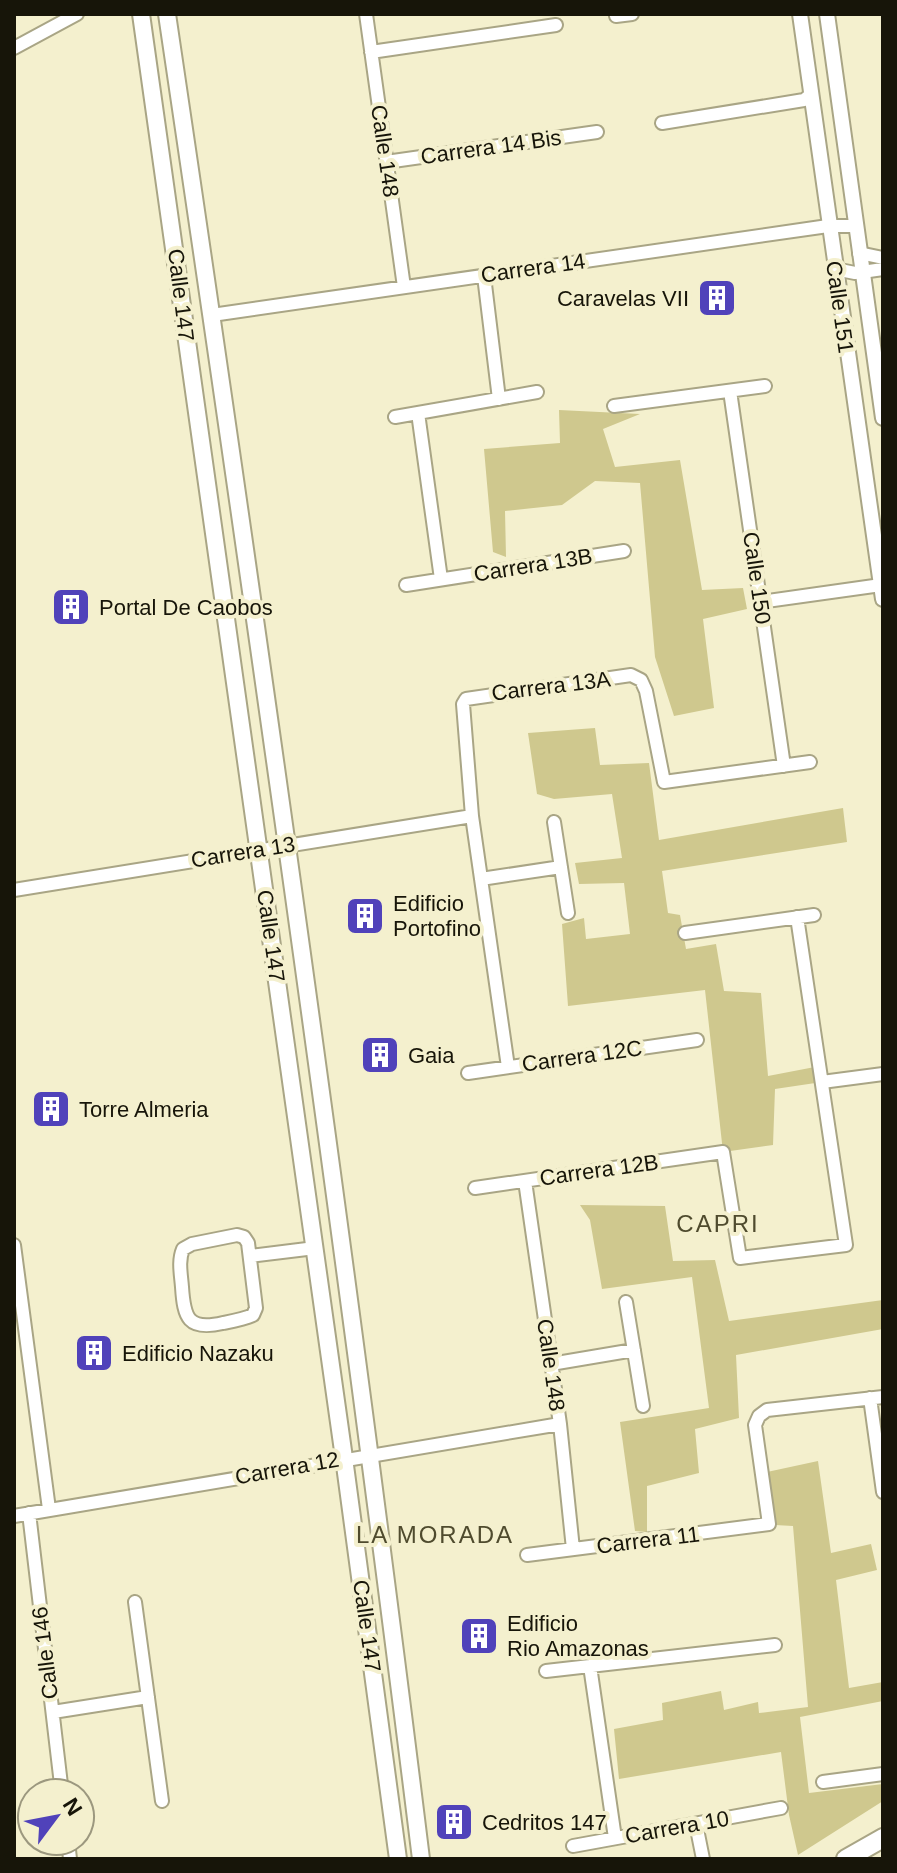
<svg xmlns="http://www.w3.org/2000/svg" width="897" height="1873" viewBox="0 0 897 1873" font-family="Helvetica,sans-serif">
	<style>
		.green { fill: #cfc88e }
		.lines { fill: none; stroke-linecap: round; stroke-linejoin: round }
		.minor-casing { stroke: #a9a585; stroke-width: 16 }
		.tertiary-casing { stroke: #a9a585; stroke-width: 18 }
		.secondary-casing { stroke: #a9a585; stroke-width: 20 }
		.primary-casing { stroke: #a9a585; stroke-width: 22 }
		.minor { stroke: #fff; stroke-width: 12 }
		.tertiary { stroke: #fff; stroke-width: 14 }
		.secondary { stroke: #fff; stroke-width: 16 }
		.primary { stroke: #fff; stroke-width: 18 }
		.labels { text-anchor: middle; dominant-baseline: central; stroke-width: 8; stroke-linejoin: round; paint-order: stroke }
		.street-label { font-size: 22px; fill: #171509; stroke: #f4f0ce }
		.poi-label { font-size: 22px; fill: #171509; stroke: #f4f0ce; text-anchor: start }
		.neighbourhood-label { font-size: 24px; letter-spacing: 2px; fill: #4f4b2e; stroke: #f4f0ce }
	</style>
	<rect width="100%" height="100%" fill="#f4f0ce"/>
	<!-- green -->
	<path class="green" d="M 559,410 L 640,414 L 603,429 L 615,467 L 680,460 L 702,590 L 743,588 L 747,609 L 703,619 L 714,708 L 674,716 L 655,657 L 640,483 L 595,481 L 562,505 L 505,511 L 506,557 L 493,552 L 484,449 L 560,443 Z
		M 595,728 L 600,765 L 649,763 L 659,840 L 843,808 L 847,842 L 662,871 L 668,913 L 680,915 L 686,949 L 716,944 L 724,991 L 761,993 L 768,1076 L 820,1066 L 822,1082 L 775,1089 L 773,1145 L 723,1152 L 705,990 L 568,1006 L 562,924 L 584,918 L 586,939 L 630,934 L 624,883 L 579,884 L 575,863 L 622,858 L 612,794 L 554,799 L 537,794 L 528,733 Z
		M 580,1205 L 665,1206 L 673,1261 L 715,1260 L 729,1321 L 883,1300 L 883,1329 L 736,1355 L 739,1418 L 695,1429 L 699,1473 L 647,1486 L 647,1532 L 635,1531 L 620,1422 L 709,1408 L 692,1277 L 602,1289 L 590,1220 Z
		M 818,1461 L 831,1553 L 871,1544 L 877,1570 L 836,1580 L 849,1688 L 883,1682 L 883,1701 L 800,1717 L 809,1793 L 883,1784 L 883,1801 L 798,1855 L 789,1815 L 781,1752 L 619,1779 L 614,1729 L 663,1720 L 662,1703 L 721,1691 L 724,1710 L 758,1702 L 759,1713 L 808,1707 L 793,1526 L 775,1525 L 767,1472 Z"/>
	<g class="lines">
		<defs>
			<path id="minor" d="M 366,14 L 404,287
				M 616,16 L 632,14
				M 14,48 L 77,14
				M 371,52 L 556,25
				M 662,123 L 804,100 L 809,96
				M 386,162 L 597,132
				M 859,253 L 883,258
				M 835,269 L 855,273 L 883,269
				M 484,276 L 499,399
				M 212,315 L 828,226 L 855,226
				M 730,391 L 784,766
				M 614,406 L 765,386
				M 418,413 L 441,579
				M 395,417 L 537,392
				M 406,585 L 624,551
				M 760,602 L 881,585
				M 554,822 L 568,913
				M 481,879 L 561,867
				M 14,890 L 472,816
				M 685,933 L 814,915
				M 508,1067 L 472,816 L 463,704 L 466,699 L 631,675 L 641,680 L 646,691 L 664,782 L 810,762
				M 468,1073 L 697,1040
				M 822,1082 L 883,1074
				M 525,1181 L 560,1424 L 573,1549
				M 475,1188 L 723,1152 L 740,1258 L 846,1245 L 797,917
				M 237,1235 L 244,1237 L 248,1243 L 256,1308 L 253,1315 C 244,1319 233,1321 223,1323 C 188,1331 184,1318 182,1287 C 181,1274 178,1261 183,1249 L 192,1244 Z
				M 14,1245 L 49,1509
				M 250,1256 L 315,1248
				M 626,1302 L 643,1406
				M 551,1364 L 634,1350
				M 870,1398 L 883,1492
				M 29,1513 L 62,1793
				M 14,1516 L 560,1424
				M 527,1555 L 769,1524 L 755,1425 L 759,1416 L 767,1410 L 883,1397
				M 135,1602 L 162,1801
				M 590,1666 L 615,1838
				M 546,1671 L 775,1645
				M 53,1712 L 148,1697
				M 823,1782 L 883,1774
				M 696,1824 L 703,1859
				M 68,1841 L 70,1859
				M 573,1846 L 781,1808"/>
			<path id="tertiary" d="M 800,14 L 883,599
				M 827,14 L 883,418"/>
			<path id="secondary" d="M 141,14 L 344,1458 L 398,1859
				M 167,14 C 258,628 345,1243 421,1859"/>
			<path id="primary" d="M 846,1859 L 883,1838"/>
		</defs>
		<!-- minor casing -->
		<use href="#minor" class="minor-casing"/>
		<!-- tertiary casing -->
		<use href="#tertiary" class="tertiary-casing"/>
		<!-- secondary casing -->
		<use href="#secondary" class="secondary-casing"/>
		<!-- primary casing -->
		<use href="#primary" class="primary-casing"/>
		<!-- minor -->
		<use href="#minor" class="minor"/>
		<!-- tertiary -->
		<use href="#tertiary" class="tertiary"/>
		<!-- secondary -->
		<use href="#secondary" class="secondary"/>
		<!-- primary -->
		<use href="#primary" class="primary"/>
	</g>
	<!-- icons -->
	<defs>
		<symbol id="building-square" viewBox="-11 -11 22 22"><rect x="-9" y="-9" width="18" height="18" rx="4" fill="#5042ba" stroke="#f4f0ce"/><path d="M-4-6H4V6H1V3H-1V6H-4ZM-2.5-4.3h1.7v1.8h-1.7ZM.8-4.3h1.7v1.8H.8ZM-2.5-1h1.7V.8h-1.7ZM.8-1h1.7V.8H.8Z" fill="#fff"/></symbol>
	</defs>
	<g fill-rule="evenodd">
		<use href="#building-square" x="695" y="276" width="44" height="44"/>
		<use href="#building-square" x="49" y="585" width="44" height="44"/>
		<use href="#building-square" x="343" y="894" width="44" height="44"/>
		<use href="#building-square" x="358" y="1033" width="44" height="44"/>
		<use href="#building-square" x="29" y="1087" width="44" height="44"/>
		<use href="#building-square" x="72" y="1331" width="44" height="44"/>
		<use href="#building-square" x="457" y="1614" width="44" height="44"/>
		<use href="#building-square" x="432" y="1800" width="44" height="44"/>
	</g>
	<g class="labels">
		<!-- street labels -->
		<g class="street-label">
			<text transform="translate(491 147) rotate(-8)">Carrera 14 Bis</text>
			<text transform="translate(385 151) rotate(82)">Calle 148</text>
			<text transform="translate(533 268) rotate(-8)">Carrera 14</text>
			<text transform="translate(181 295) rotate(83)">Calle 147</text>
			<text transform="translate(840 307) rotate(82)">Calle 151</text>
			<text transform="translate(533 565) rotate(-9)">Carrera 13B</text>
			<text transform="translate(757 578) rotate(82)">Calle 150</text>
			<text transform="translate(551 686) rotate(-7)">Carrera 13A</text>
			<text transform="translate(243 852) rotate(-9)">Carrera 13</text>
			<text transform="translate(271 936) rotate(82)">Calle 147</text>
			<text transform="translate(582 1056) rotate(-8)">Carrera 12C</text>
			<text transform="translate(599 1170) rotate(-8)">Carrera 12B</text>
			<text transform="translate(551 1365) rotate(82)">Calle 148</text>
			<text transform="translate(287 1468) rotate(-10)">Carrera 12</text>
			<text transform="translate(648 1540) rotate(-7)">Carrera 11</text>
			<text transform="translate(367 1626) rotate(82)">Calle 147</text>
			<text transform="translate(45 1653) rotate(-97)">Calle 146</text>
			<text transform="translate(677 1827) rotate(-10)">Carrera 10</text>
		</g>
		<!-- poi labels -->
		<g class="poi-label">
			<text x="689" y="298" text-anchor="end">Caravelas VII</text>
			<text x="99" y="607">Portal De Caobos</text>
			<text x="393" y="903">Edificio<tspan x="393" dy="25">Portofino</tspan></text>
			<text x="408" y="1055">Gaia</text>
			<text x="79" y="1109">Torre Almeria</text>
			<text x="122" y="1353">Edificio Nazaku</text>
			<text x="507" y="1623">Edificio<tspan x="507" dy="25">Rio Amazonas</tspan></text>
			<text x="482" y="1822">Cedritos 147</text>
		</g>
		<!-- neighbourhood labels -->
		<g class="neighbourhood-label">
			<text x="718" y="1223">CAPRI</text>
			<text x="435" y="1534">LA MORADA</text>
		</g>
	</g>
	<!-- border -->
	<rect width="897" height="1873" fill="none" stroke="#171509" stroke-width="32"/>
	<!-- north arrow -->
	<g transform="translate(56 1817) rotate(58)"><circle r="38" fill="#f4f0ce" stroke="#9c987f" stroke-width="2"/>
	<path d="M0-6L14 30L0 20L-14 30Z" fill="#5042ba"/>
	<text y="-12" font-size="22" font-weight="bold" text-anchor="middle" fill="#171509">N</text>
	</g>
</svg>
